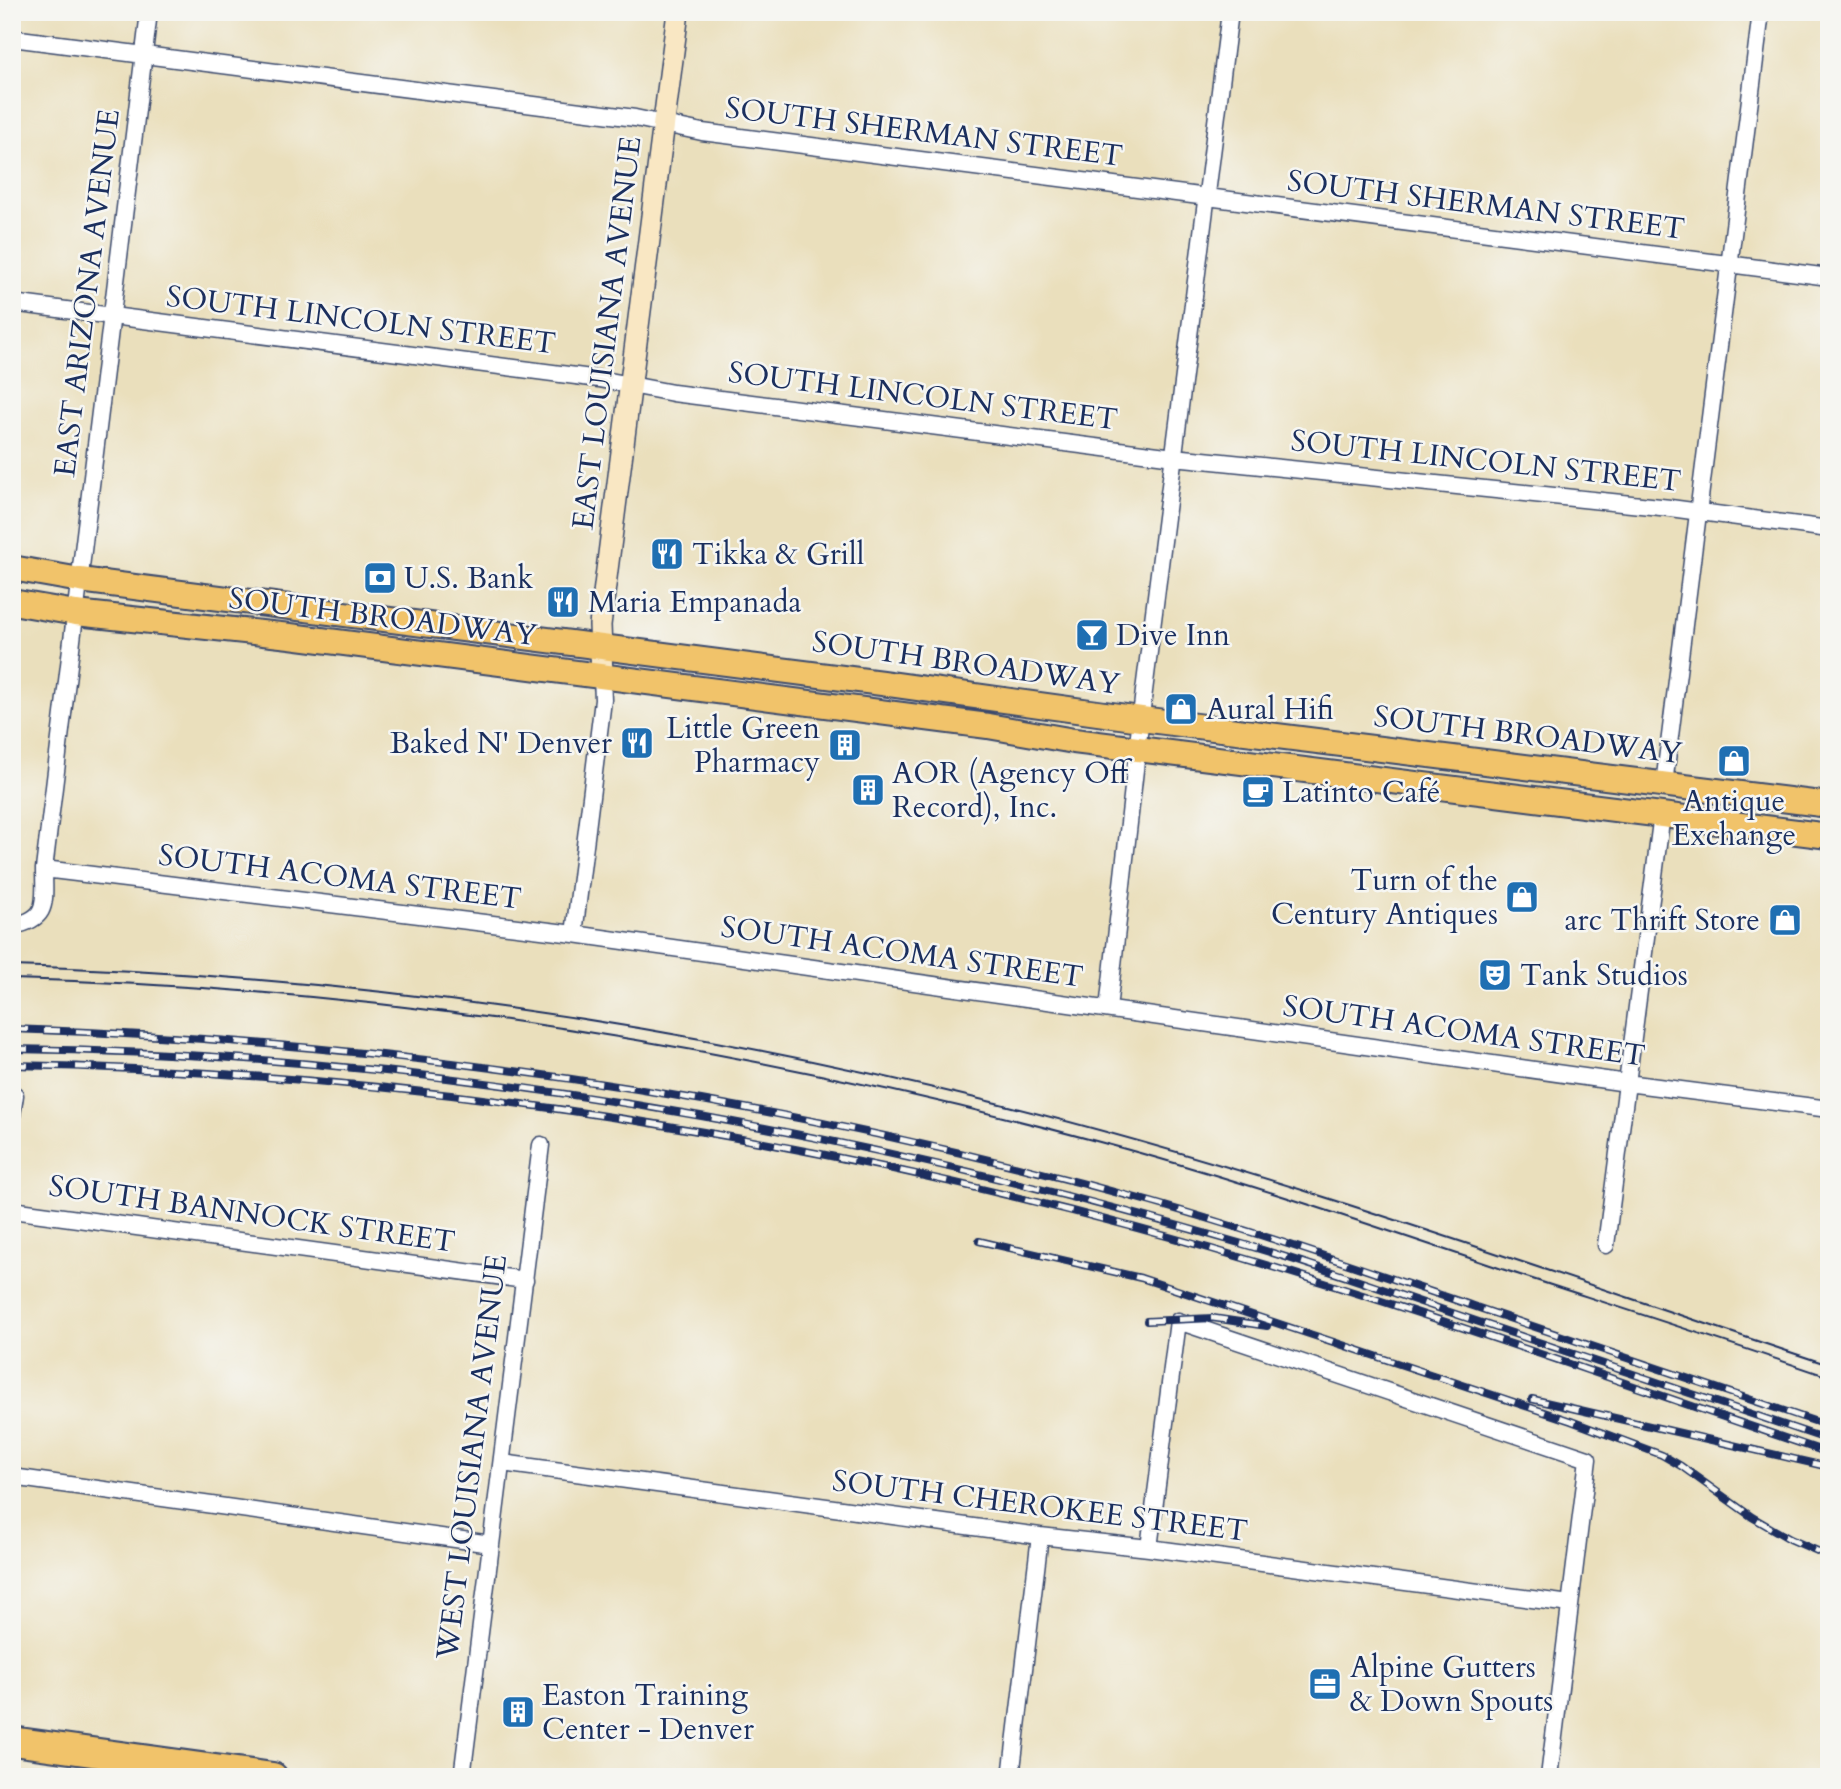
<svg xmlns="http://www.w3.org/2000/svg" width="1841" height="1789" viewBox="0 0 1841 1789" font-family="Cardo,serif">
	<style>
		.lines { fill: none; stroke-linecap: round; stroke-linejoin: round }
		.street-casing { stroke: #3a496c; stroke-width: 19 }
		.secondary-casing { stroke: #3a496c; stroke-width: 24 }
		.primary-casing { stroke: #3a496c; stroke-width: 28 }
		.highway-casing { stroke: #3a496c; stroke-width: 32 }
		.street { stroke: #fff; stroke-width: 16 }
		.secondary { stroke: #f9e7c3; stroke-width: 21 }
		.primary { stroke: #f1c36a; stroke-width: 24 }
		.highway { stroke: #f1c36a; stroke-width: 28 }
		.tram { stroke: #1b2f5e; stroke-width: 2 }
		.rail-casing { stroke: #1b2f5e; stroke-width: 8 }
		.rail { stroke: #f6f6f2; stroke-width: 5; stroke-dasharray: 16; stroke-linecap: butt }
		.labels { text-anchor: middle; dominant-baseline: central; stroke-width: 5; stroke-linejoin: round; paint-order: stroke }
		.street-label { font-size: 30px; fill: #1b2f5e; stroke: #f6f6f2 }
		.poi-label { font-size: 30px; fill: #1b2f5e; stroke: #f6f6f2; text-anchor: start }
	</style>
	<rect width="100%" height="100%" fill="#f6f6f2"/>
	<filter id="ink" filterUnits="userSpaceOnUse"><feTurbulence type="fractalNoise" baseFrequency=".0143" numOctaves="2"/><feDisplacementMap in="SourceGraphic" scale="14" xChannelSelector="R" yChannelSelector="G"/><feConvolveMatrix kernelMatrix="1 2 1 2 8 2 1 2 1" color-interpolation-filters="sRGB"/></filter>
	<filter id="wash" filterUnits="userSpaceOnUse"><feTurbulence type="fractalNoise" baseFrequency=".00686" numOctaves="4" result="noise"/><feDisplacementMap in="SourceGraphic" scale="28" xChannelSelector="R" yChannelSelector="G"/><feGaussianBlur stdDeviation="1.57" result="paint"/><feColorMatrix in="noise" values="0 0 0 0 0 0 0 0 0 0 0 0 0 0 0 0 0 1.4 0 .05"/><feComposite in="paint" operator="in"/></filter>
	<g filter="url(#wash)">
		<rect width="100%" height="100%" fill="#eadfbc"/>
	</g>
	<g filter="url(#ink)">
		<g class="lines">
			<defs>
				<path id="street" d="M 12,38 L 635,118 L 702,132 L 1829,277
					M 12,303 L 599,379 L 673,393 L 1174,457 L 1670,508 L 1829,529
					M 1664,784 L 1761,12
					M 44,869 L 574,934 L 1627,1083 L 1829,1109
					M 12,926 C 50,919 44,902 44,869 L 149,12
					M 574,934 L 603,700 L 602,676
					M 1108,1009 L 1143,699 L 1230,12
					M 12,1115 L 15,1095
					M 12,1210 L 525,1280
					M 1606,1245 L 1662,814
					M 502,1463 L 1040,1536 L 1149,1548 L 1570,1604
					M 12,1477 L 491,1544
					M 1149,1548 L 1178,1321 L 1588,1459 L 1549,1777
					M 462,1777 L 541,1145
					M 1011,1777 L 1040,1536"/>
				<path id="secondary" d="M 602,676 L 600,625 L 678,12"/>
				<path id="primary" d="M 12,568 L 80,580 L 882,683 L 1141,719 L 1829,805
					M 12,602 L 76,613 L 290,636 L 988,726 L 1074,741 L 1829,836"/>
				<path id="highway" d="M 12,1741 L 273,1777"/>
			</defs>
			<!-- street casing -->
			<use href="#street" class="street-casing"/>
			<!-- secondary casing -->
			<use href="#secondary" class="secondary-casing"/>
			<!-- primary casing -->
			<use href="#primary" class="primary-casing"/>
			<!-- highway casing -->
			<use href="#highway" class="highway-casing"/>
			<!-- street -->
			<use href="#street" class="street"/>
			<!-- secondary -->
			<use href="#secondary" class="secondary"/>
			<!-- primary -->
			<use href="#primary" class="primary"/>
			<!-- highway -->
			<use href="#highway" class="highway"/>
			<!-- tram -->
			<path class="tram" d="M 12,966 C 343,975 675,1023 996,1103 C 1278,1173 1553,1274 1829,1365
				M 12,979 C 378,988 743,1046 1096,1141 C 1235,1178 1371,1225 1508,1271 C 1615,1306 1722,1340 1829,1377"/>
			<defs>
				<path id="rail" d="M 12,1029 C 397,1042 780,1098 1151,1202 C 1260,1233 1366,1270 1473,1306 C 1591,1346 1710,1386 1829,1426
					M 12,1049 C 425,1054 836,1126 1232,1241 C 1314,1264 1393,1293 1473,1320 C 1592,1360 1710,1400 1829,1440
					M 12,1065 C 391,1072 767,1129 1133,1227 C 1368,1290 1598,1375 1829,1453
					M 979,1241 L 1141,1278 L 1571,1421 L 1662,1455 L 1681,1466 L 1752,1517 L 1790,1539 L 1829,1556
					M 1147,1321 L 1213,1318 L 1267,1326
					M 1532,1399 L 1829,1467"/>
			</defs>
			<!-- rail casing -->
			<use href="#rail" class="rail-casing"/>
			<!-- rail -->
			<use href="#rail" class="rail"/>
		</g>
	</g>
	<!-- icons -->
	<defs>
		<symbol id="restaurant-square" viewBox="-11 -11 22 22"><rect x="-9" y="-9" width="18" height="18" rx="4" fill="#1f6fb2" stroke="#f6f6f2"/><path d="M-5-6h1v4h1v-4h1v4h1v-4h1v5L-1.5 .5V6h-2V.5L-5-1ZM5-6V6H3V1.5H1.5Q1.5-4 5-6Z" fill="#fff"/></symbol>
		<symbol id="bank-square" viewBox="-11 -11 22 22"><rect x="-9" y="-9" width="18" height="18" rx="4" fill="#1f6fb2" stroke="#f6f6f2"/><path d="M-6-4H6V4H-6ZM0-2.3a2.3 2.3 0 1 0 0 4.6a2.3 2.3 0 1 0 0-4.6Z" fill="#fff"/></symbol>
		<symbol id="bar-square" viewBox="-11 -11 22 22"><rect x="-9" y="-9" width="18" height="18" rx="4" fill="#1f6fb2" stroke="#f6f6f2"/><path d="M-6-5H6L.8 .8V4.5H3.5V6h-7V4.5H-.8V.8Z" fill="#fff"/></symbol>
		<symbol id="shop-square" viewBox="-11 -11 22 22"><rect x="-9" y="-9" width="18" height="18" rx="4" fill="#1f6fb2" stroke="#f6f6f2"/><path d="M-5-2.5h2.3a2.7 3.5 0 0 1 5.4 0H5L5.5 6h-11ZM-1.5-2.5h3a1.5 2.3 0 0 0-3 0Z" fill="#fff"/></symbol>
		<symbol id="building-square" viewBox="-11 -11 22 22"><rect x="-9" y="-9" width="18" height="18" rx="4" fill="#1f6fb2" stroke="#f6f6f2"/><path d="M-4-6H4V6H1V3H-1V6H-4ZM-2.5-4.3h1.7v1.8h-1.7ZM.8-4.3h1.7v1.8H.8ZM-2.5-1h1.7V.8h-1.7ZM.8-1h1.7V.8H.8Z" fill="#fff"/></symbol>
		<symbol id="cafe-square" viewBox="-11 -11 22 22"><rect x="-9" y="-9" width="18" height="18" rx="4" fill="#1f6fb2" stroke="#f6f6f2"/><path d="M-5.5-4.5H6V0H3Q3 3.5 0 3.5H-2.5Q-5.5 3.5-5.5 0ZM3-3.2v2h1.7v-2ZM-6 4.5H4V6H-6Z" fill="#fff"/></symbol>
		<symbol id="theatre-square" viewBox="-11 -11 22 22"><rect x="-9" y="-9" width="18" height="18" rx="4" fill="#1f6fb2" stroke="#f6f6f2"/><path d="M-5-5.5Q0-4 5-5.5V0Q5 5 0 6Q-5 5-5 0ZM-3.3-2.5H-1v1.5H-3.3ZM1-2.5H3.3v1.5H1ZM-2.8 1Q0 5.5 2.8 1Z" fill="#fff"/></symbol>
		<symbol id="office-square" viewBox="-11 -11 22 22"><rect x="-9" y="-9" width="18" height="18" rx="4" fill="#1f6fb2" stroke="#f6f6f2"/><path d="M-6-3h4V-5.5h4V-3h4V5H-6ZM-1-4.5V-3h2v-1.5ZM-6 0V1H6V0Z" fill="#fff"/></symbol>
	</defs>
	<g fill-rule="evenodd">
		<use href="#restaurant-square" x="648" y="535" width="38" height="38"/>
		<use href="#bank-square" x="361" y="559" width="38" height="38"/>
		<use href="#restaurant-square" x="544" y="583" width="38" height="38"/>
		<use href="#bar-square" x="1073" y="616" width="38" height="38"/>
		<use href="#shop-square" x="1162" y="690" width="38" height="38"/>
		<use href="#restaurant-square" x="618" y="724" width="38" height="38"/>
		<use href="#building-square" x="826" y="726" width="38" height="38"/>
		<use href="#shop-square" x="1715" y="742" width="38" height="38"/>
		<use href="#building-square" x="849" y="771" width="38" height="38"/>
		<use href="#cafe-square" x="1239" y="773" width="38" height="38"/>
		<use href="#shop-square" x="1503" y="878" width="38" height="38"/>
		<use href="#shop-square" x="1766" y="901" width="38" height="38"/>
		<use href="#theatre-square" x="1476" y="956" width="38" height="38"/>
		<use href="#office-square" x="1306" y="1665" width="38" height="38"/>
		<use href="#building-square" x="499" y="1693" width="38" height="38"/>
	</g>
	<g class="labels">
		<!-- street labels -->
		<g class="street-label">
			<text transform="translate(924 132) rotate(7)">SOUTH SHERMAN STREET</text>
			<text transform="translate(1486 205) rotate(7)">SOUTH SHERMAN STREET</text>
			<text transform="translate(87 293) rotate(-83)">EAST ARIZONA AVENUE</text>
			<text transform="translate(361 320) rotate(7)">SOUTH LINCOLN STREET</text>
			<text transform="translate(607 333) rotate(-83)">EAST LOUISIANA AVENUE</text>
			<text transform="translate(923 396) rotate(7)">SOUTH LINCOLN STREET</text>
			<text transform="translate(1486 461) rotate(6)">SOUTH LINCOLN STREET</text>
			<text transform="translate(383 617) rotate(7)">SOUTH BROADWAY</text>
			<text transform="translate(966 663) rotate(8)">SOUTH BROADWAY</text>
			<text transform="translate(1528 735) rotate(7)">SOUTH BROADWAY</text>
			<text transform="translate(340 877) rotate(7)">SOUTH ACOMA STREET</text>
			<text transform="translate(902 952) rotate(8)">SOUTH ACOMA STREET</text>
			<text transform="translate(1464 1031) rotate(8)">SOUTH ACOMA STREET</text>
			<text transform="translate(252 1214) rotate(8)">SOUTH BANNOCK STREET</text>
			<text transform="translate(472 1457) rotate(-83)">WEST LOUISIANA AVENUE</text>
			<text transform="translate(1040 1506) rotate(7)">SOUTH CHEROKEE STREET</text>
		</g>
		<!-- poi labels -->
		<g class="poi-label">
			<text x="692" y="554">Tikka &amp; Grill</text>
			<text x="404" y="578">U.S. Bank</text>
			<text x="588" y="602">Maria Empanada</text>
			<text x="1116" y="635">Dive Inn</text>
			<text x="1206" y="709">Aural Hifi</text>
			<text x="820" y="728" text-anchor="end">Little Green<tspan x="820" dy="34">Pharmacy</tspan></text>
			<text x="612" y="743" text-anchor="end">Baked N' Denver</text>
			<text x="892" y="773">AOR (Agency Off<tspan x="892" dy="34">Record), Inc.</tspan></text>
			<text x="1282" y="792">Latinto Café</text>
			<text x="1734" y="801" text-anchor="middle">Antique<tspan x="1734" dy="34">Exchange</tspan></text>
			<text x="1498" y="880" text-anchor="end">Turn of the<tspan x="1498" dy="34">Century Antiques</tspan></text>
			<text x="1760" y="920" text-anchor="end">arc Thrift Store</text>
			<text x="1520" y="975">Tank Studios</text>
			<text x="1350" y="1667">Alpine Gutters<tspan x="1350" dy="34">&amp; Down Spouts</tspan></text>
			<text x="542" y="1695">Easton Training<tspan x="542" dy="34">Center - Denver</tspan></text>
		</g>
	</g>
	<!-- margin -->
	<rect width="1841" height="1789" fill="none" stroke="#f6f6f2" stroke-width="42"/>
</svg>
